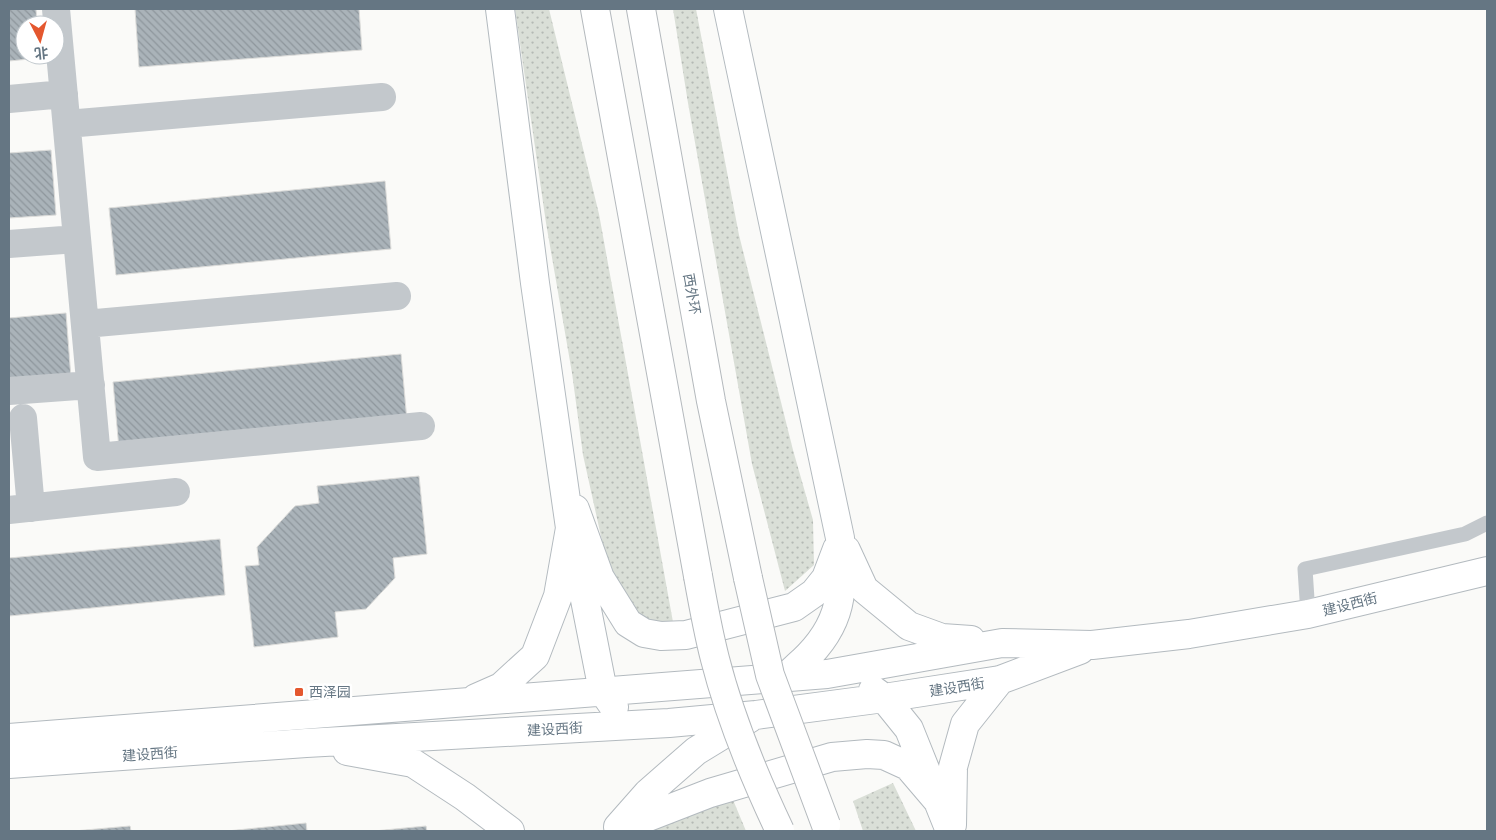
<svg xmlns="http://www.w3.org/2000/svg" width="1496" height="840" viewBox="0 0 1496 840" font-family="Helvetica,'Noto Sans SC',sans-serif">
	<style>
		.grass { fill: url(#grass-dots) }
		.building { fill: url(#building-back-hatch); stroke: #dcdcda }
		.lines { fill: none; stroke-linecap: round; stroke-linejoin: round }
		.secondary-casing { stroke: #b3babf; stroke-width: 30 }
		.highway-casing { stroke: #b4b9bd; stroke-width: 30 }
		.lane { stroke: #c3c8cc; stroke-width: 15 }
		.street { stroke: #c3c8cc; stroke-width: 28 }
		.secondary { stroke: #fff; stroke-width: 28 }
		.highway { stroke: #fff; stroke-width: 28 }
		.highway-bridge-casing { stroke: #b4b9bd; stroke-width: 30; stroke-linecap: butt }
		.highway-bridge { stroke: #fff; stroke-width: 28 }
		.poi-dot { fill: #e4572e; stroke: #fff; stroke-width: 2 }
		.labels { text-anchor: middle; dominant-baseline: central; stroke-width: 5; stroke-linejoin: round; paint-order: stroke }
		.street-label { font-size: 14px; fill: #657683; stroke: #fff }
		.poi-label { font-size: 14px; fill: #657683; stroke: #fff; text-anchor: start }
	</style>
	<defs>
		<pattern id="grass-dots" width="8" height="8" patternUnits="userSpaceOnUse" patternTransform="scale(1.25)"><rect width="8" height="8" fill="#dadfd7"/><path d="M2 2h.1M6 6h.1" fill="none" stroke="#b4b9b4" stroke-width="1.8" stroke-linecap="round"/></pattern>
		<pattern id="building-back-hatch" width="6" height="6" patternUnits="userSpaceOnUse" patternTransform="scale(1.25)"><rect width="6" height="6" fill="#aab3b9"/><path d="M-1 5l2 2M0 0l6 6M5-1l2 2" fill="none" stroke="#8e969c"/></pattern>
	</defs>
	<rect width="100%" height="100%" fill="#fafaf8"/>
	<!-- grass -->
	<path class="grass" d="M 515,9 L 549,9 L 599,214 L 673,622 L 653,622 L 629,610 L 610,577 L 583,455 L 572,373 L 546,223 Z
		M 673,9 L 696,9 L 739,235 L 793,450 L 813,520 L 814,565 L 785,591 L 752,464 L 688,103 Z
		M 893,783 L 916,831 L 863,831 L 853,801 Z
		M 731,795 L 746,831 L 649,831 Z"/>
	<!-- building -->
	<path class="building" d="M 9,9 L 36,9 L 37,25 L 25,25 L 25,55 L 40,55 L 40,58 L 9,61 Z
		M 135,9 L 359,9 L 362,50 L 139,67 Z
		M 51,150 L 56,215 L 9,218 L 9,153 Z
		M 385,181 L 391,249 L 116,275 L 109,208 Z
		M 66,313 L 71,378 L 9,383 L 9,318 Z
		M 401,354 L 407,421 L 119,449 L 113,382 Z
		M 419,476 L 427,554 L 393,558 L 395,578 L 366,609 L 335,612 L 338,637 L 254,647 L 245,566 L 259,565 L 257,547 L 295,506 L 319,503 L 317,486 Z
		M 220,539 L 225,595 L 9,616 L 9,558 Z
		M 306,823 L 307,831 L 227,831 Z
		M 130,826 L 131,831 L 74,831 Z
		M 426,826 L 427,831 L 374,831 Z"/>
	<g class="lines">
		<defs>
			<path id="secondary" d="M 728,9 L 840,538 C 843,591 844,623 802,662 C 795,668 789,675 781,680
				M 575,509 L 600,578 L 628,623 L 644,633 L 661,636 L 686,635 L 794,607 L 814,593 L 826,578 L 837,549
				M 575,549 L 603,691 L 614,707
				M 846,550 L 864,589 L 909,626 L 942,638 L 971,640
				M 873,690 L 884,698 L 909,729 L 950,831
				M 476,698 L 501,687 L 535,656 L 558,596 L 570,528 L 535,283 L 500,9
				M 9,738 L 827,674 L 1002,643 L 1092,645 L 1189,634 L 1308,614 L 1487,571
				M 347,751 L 413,763 L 465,797 L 510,831
				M 9,764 L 306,743 L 669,723 L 756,715 L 884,698 L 1000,680 L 1080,650
				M 952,825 L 953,767 L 965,724 L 1000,680
				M 618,827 L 648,793 L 696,751 L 750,718
				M 619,831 L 643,819 L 710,793 L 832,757 L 867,754 L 884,755 L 908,766 L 937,800"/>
			<path id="highway" d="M 595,9 L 698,576
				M 641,9 L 711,401 L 748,578"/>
		</defs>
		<!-- secondary casing -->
		<use href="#secondary" class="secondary-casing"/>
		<!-- highway casing -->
		<use href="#highway" class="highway-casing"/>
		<!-- lane -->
		<path class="lane" d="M 1308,614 L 1305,569 L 1465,534 L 1487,523"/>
		<!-- street -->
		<path class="street" d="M 56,9 L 97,457 L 421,426
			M 9,99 L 64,94
			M 67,124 L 382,97
			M 9,244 L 77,239
			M 85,324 L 397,296
			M 9,391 L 91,385
			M 23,418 L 31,508
			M 9,510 L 176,492"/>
		<!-- secondary -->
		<use href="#secondary" class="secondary"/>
		<!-- highway -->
		<use href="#highway" class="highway"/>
		<defs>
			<path id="highway-bridge" d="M 698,576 C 703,604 708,632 715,659 C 730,718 754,776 780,831
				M 748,578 L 770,675 L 826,825"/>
		</defs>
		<!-- highway-bridge casing -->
		<use href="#highway-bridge" class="highway-bridge-casing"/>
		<!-- highway-bridge -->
		<use href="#highway-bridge" class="highway-bridge"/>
	</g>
	<!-- markers -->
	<rect class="poi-dot" x="294" y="687" width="10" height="10" rx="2.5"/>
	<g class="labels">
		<!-- street labels -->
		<g class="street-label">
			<text transform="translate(692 294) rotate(80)">西外环</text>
			<text transform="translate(1350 604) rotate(-14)">建设西街</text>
			<text transform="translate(957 687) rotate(-9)">建设西街</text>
			<text transform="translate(555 729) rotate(-3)">建设西街</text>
			<text transform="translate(150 754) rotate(-4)">建设西街</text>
		</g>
		<!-- poi labels -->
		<g class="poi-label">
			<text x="309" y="692">西泽园</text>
		</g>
	</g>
	<!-- border -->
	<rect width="1496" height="840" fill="none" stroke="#657683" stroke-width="20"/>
	<!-- north arrow -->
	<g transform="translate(40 40) rotate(174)"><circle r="24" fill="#ffffff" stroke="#c1c8cd"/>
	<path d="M0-4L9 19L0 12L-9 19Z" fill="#e4572e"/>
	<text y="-8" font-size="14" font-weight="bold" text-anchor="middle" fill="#657683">北</text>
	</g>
</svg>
